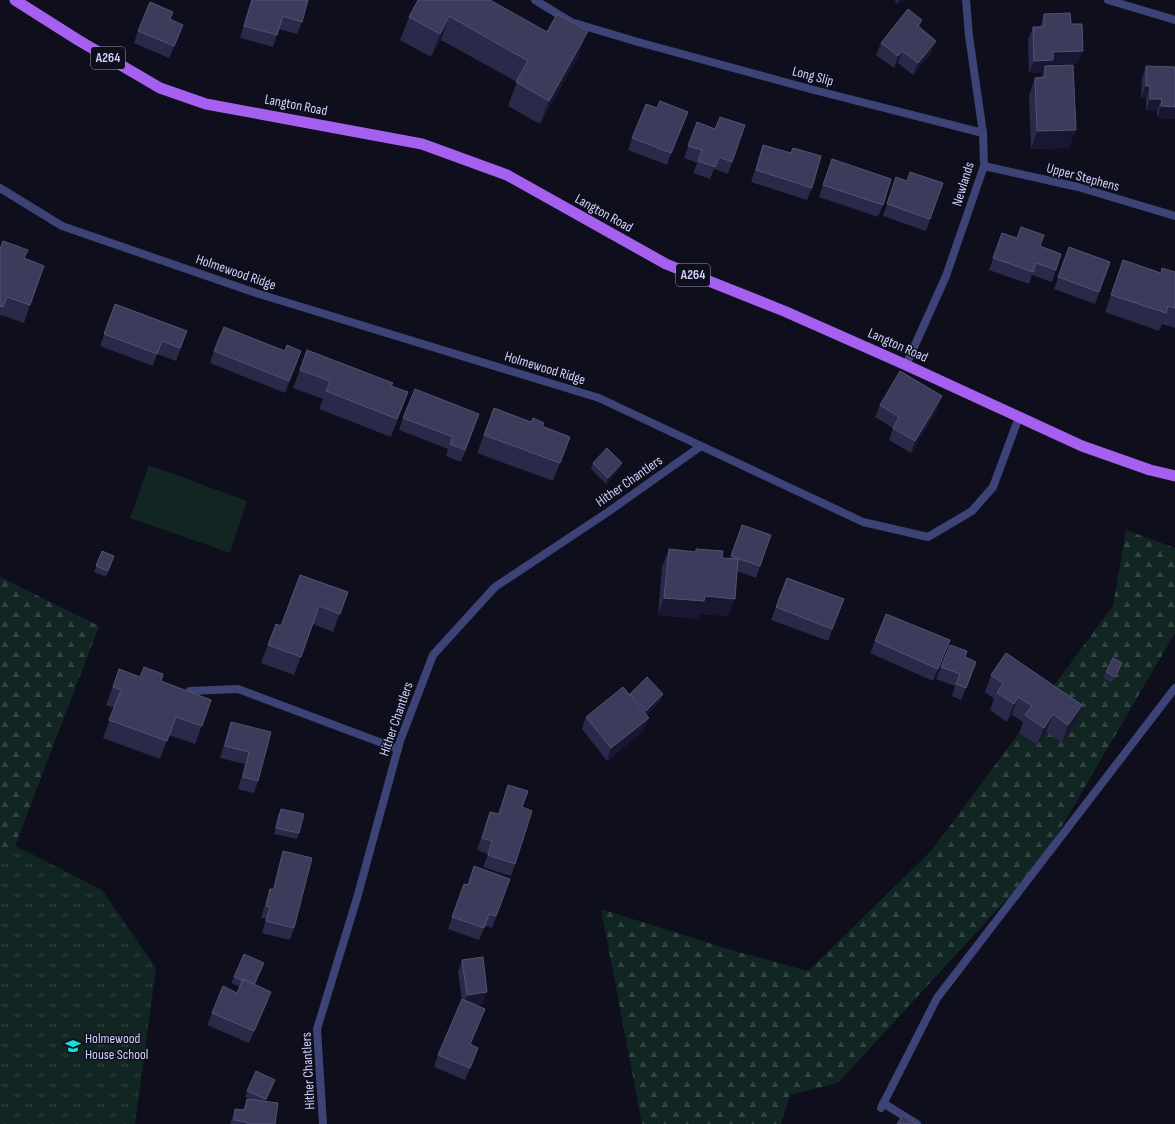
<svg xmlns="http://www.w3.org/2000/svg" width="1175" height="1124" viewBox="0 0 1175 1124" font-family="'Sofia Sans Condensed',sans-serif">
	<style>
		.grass { fill: url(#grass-tufts) }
		.forest { fill: url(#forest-firs) }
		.garden { fill: #112622 }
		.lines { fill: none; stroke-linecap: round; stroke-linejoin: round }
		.service { stroke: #3d4377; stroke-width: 8 }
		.minor { stroke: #3d4377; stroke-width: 8 }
		.primary { stroke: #a560ef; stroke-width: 11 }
		.wall { fill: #2a2949 }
		.shaded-wall { fill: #181630 }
		.building { fill: #3c3b5c; stroke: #535275 }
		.labels { text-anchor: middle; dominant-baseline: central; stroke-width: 3; stroke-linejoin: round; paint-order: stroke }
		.shield { fill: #0e0e1d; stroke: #9496b8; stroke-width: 1 }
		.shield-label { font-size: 13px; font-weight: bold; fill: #ced0fa }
		.street-label { font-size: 14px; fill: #ced0fa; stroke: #0e0e1d }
		.poi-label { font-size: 14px; fill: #ced0fa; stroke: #0e0e1d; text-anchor: start }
	</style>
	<defs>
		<pattern id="grass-tufts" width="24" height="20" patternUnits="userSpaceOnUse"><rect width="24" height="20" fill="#112622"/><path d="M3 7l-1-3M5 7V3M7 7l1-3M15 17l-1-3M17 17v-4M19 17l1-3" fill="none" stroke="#324443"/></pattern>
		<pattern id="forest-firs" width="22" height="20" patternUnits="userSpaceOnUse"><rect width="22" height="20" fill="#112622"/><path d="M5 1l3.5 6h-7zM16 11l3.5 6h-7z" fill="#324443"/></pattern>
	</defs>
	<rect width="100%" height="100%" fill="#0e0e1d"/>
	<!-- grass -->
	<path class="grass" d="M 0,838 L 102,890 L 156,968 L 135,1124 L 0,1124 Z"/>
	<!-- forest -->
	<path class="forest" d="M 1126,530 L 1175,548 L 1175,633 L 1041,862 L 838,1083 L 790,1095 L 781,1124 L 642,1124 L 601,909 L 728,949 L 808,971 L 932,850 L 1113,606 Z
		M 0,577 L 99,626 L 12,854 L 0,847 Z"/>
	<!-- garden -->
	<path class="garden" d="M 149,465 L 247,501 L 230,553 L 130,518 Z"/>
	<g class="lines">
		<!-- service -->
		<path class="service" d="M 535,0 L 571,22 L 638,42
			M 190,691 L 238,689 L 398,749
			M 883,1103 L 917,1124
			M 881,1108 L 937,998 L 1175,688"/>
		<!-- minor -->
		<path class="minor" d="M 1108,0 L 1175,20
			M 638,42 L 814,90 L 983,133
			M 984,166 L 1078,187 L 1175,216
			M 0,188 L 62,226 L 256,293 L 599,398 L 863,522 L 928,537 L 972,511 L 993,487 L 1019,417
			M 906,365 L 946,276 L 984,166 L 983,133 L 969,36 L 966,0
			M 323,1124 L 317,1029 L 357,898 L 400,741 L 433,655 L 495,587 L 608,512 L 701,446"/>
		<!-- primary -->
		<path class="primary" d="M 15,0 L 78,40 L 160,88 L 206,104 L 422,144 L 507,175 L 666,264 L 784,311 L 906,365 L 1082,446 L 1150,470 L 1175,476"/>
	</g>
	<!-- wall -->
	<path class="wall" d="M 251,0 L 308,0 L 302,22 L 297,34 L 279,29 L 273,47 L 240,38 Z
		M 418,0 L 547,32 L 579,55 L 540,124 L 508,106 L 517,82 L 441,40 L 431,57 L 400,40 L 409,17 Z
		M 895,0 L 904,0 L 896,4 Z
		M 1044,14 L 1071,24 L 1078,63 L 1052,64 L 1051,66 L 1069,148 L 1031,149 L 1029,96 L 1035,78 L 1041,78 L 1043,72 L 1029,73 L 1028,40 L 1033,27 L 1040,27 Z
		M 920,27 L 936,41 L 931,53 L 913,75 L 898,63 L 894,68 L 876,55 L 881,43 Z
		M 138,31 L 179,37 L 169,58 L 134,43 Z
		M 1146,66 L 1175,119 L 1157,118 L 1157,111 L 1146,111 L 1146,98 L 1141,98 L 1142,78 Z
		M 657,108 L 688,112 L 667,165 L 628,150 L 632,138 Z
		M 697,122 L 715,129 L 745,125 L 728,174 L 714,169 L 710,179 L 693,173 L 697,163 L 684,158 Z
		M 763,145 L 812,188 L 807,200 L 751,182 Z
		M 832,159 L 883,205 L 878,217 L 819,197 Z
		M 896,177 L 907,181 L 943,183 L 926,231 L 883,216 Z
		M 1002,233 L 1061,254 L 1052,282 L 1032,275 L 1029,284 L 989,270 Z
		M 1069,247 L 1110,262 L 1095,304 L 1054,289 Z
		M 0,248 L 24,258 L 30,305 L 24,323 L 1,315 L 0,317 Z
		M 1123,260 L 1161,273 L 1175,272 L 1175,328 L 1162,324 L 1159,331 L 1105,312 Z
		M 115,304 L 187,331 L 176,361 L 157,354 L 153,366 L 100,346 Z
		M 307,350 L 391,386 L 408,392 L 391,437 L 319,409 L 323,399 L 293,388 Z
		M 214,351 L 297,363 L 285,393 L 210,363 Z
		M 880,405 L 938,408 L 911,453 L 889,440 L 893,428 L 875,417 Z
		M 494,408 L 570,437 L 553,481 L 477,453 Z
		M 403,418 L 475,426 L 461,462 L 446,456 L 448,449 L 399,430 Z
		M 593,463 L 620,469 L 606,484 L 591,469 Z
		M 742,525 L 771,535 L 756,578 L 737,571 L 728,616 L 700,614 L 698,619 L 658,615 L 662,567 L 669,549 L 695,552 L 696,549 L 722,558 L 730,559 Z
		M 102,551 L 114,556 L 106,577 L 94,572 Z
		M 300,575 L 348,592 L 333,632 L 313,624 L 294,675 L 261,663 L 276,624 L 281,626 Z
		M 787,578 L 844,599 L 828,641 L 771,620 Z
		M 875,641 L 945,652 L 933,681 L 870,653 Z
		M 965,657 L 972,674 L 961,700 L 952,696 L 955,686 L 936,679 L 941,667 Z
		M 1122,663 L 1120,669 L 1112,683 L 1103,678 L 1106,672 Z
		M 119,669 L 140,677 L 161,681 L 211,700 L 195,744 L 169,735 L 160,759 L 103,738 L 114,708 L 106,705 Z
		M 991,675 L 1082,705 L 1076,722 L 1062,743 L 1046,732 L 1037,745 L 1019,733 L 1023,722 L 1012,715 L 1007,722 L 990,710 L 994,699 L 985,692 Z
		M 630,694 L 663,694 L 661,700 L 646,715 L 644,730 L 607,761 L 582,729 L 586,717 L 629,695 Z
		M 231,722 L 271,732 L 258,781 L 254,793 L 238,789 L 245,764 L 220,758 L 227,734 Z
		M 508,785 L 522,807 L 515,864 L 511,876 L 483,867 L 488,854 L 477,850 L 490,812 L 498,814 Z
		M 281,809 L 299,833 L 297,839 L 274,834 L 278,815 Z
		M 283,851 L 294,928 L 290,940 L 262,933 L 266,919 L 261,918 L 266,901 L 270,889 L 273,889 L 279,864 Z
		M 510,879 L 492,928 L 485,926 L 479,940 L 448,929 L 464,884 L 467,885 Z
		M 462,960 L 483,1004 L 476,1005 L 485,1009 L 471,1045 L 474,1060 L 465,1080 L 434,1067 L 438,1055 L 462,1001 L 458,972 Z
		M 264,963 L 255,985 L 267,1004 L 249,1043 L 207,1025 L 212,1013 L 237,993 L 240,987 L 231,983 L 234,977 Z
		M 275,1080 L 266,1101 L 275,1124 L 230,1124 L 235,1109 L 243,1110 L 247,1099 L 250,1099 L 245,1097 L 247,1091 Z"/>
	<!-- shaded-wall -->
	<path class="shaded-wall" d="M 898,0 L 904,0 L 896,4 Z
		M 449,16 L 441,40 L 431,57 L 440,34 Z
		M 922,20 L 918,32 L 918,26 Z
		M 183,25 L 179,37 L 169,58 L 174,46 Z
		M 588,31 L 579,55 L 540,124 L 549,101 Z
		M 936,41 L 931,53 L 913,75 L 918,63 Z
		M 902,51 L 898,63 L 894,68 L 898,56 Z
		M 1083,51 L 1078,63 L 1052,64 L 1049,72 L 1045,66 L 1043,72 L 1029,73 L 1034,61 L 1053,52 Z
		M 1146,86 L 1150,86 L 1146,98 L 1141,98 Z
		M 1150,99 L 1162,99 L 1157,111 L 1146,111 Z
		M 1161,106 L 1175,107 L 1175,119 L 1157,118 Z
		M 688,112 L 683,124 L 667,165 L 671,153 Z
		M 1076,130 L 1069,148 L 1031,149 L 1037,131 Z
		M 301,351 L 297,363 L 285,393 L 289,381 Z
		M 942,396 L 938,408 L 911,453 L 915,441 Z
		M 622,463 L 620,469 L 606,484 L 608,478 Z
		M 705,596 L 735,599 L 728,616 L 700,614 L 698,619 L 658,615 L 664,598 Z
		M 976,662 L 972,674 L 961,700 L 966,688 Z
		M 1122,663 L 1120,669 L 1112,683 Z
		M 663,694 L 661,700 L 643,717 L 646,711 Z
		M 1018,697 L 1012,715 L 1007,722 L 1014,704 Z
		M 1082,705 L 1076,722 L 1062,743 L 1068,725 Z
		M 1053,714 L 1046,732 L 1037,745 L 1044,728 Z
		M 649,718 L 644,730 L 607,761 L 611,748 Z
		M 271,992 L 267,1004 L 249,1043 L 254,1031 Z
		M 487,992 L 483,1004 L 463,1007 L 467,995 Z
		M 485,1009 L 481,1021 L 466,1057 L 470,1044 Z
		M 478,1048 L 474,1060 L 465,1080 L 470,1068 Z
		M 275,1080 L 273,1086 L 264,1106 L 266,1099 Z"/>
	<!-- building -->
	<path class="building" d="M 252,0 L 308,0 L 302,22 L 283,16 L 277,35 L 244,26 Z
		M 418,0 L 490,0 L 547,32 L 557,14 L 588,31 L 549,101 L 516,82 L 528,61 L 449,16 L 440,34 L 409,17 Z
		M 150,2 L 173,12 L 170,19 L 183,25 L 174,46 L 138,31 Z
		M 908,9 L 922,20 L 918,26 L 936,41 L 918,63 L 902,51 L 898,56 L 881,43 Z
		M 1070,13 L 1071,24 L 1082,24 L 1083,51 L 1053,52 L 1053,60 L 1034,61 L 1033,27 L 1044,27 L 1044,14 Z
		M 1073,65 L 1076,130 L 1037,131 L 1035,78 L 1045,77 L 1045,66 Z
		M 1146,66 L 1175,67 L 1175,107 L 1161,106 L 1162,99 L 1150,99 L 1150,86 L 1146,86 Z
		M 660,101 L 688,112 L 671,153 L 632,138 L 646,104 L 657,108 Z
		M 720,117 L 745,125 L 732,162 L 719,157 L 715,167 L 698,161 L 702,150 L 688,146 L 697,122 L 715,129 Z
		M 763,145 L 791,153 L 793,148 L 821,156 L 812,188 L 756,170 Z
		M 832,159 L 891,179 L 883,205 L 823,185 Z
		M 910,172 L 943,183 L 930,219 L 887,204 L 896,177 L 907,181 Z
		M 1021,227 L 1044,235 L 1040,246 L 1061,254 L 1056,270 L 1036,263 L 1033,272 L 993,258 L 1002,233 L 1017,238 Z
		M 3,241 L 28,250 L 24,258 L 44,266 L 30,305 L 7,297 L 3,307 L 0,306 L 0,249 Z
		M 1069,247 L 1110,262 L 1099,292 L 1058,277 Z
		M 1123,260 L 1161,273 L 1162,268 L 1175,272 L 1175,308 L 1168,306 L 1166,313 L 1111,295 Z
		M 115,304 L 187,331 L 180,348 L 162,341 L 157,354 L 104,334 Z
		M 224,327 L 285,351 L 287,345 L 301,351 L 289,381 L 214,351 Z
		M 307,350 L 393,383 L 391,386 L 408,392 L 397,419 L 326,391 L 330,381 L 300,370 Z
		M 900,371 L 942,396 L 915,441 L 893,428 L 899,417 L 880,405 Z
		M 415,389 L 479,414 L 465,450 L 450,444 L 453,437 L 403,418 Z
		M 494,408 L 531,422 L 533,418 L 544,423 L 542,426 L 570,437 L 560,463 L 484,435 Z
		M 607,448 L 622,463 L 608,478 L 593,463 Z
		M 742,525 L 771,535 L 760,566 L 731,556 Z
		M 669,549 L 696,552 L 696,549 L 723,551 L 722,558 L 738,559 L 735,599 L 705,596 L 704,601 L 664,598 Z
		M 102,551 L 114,556 L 108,571 L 96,566 Z
		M 300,575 L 348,592 L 340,614 L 319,606 L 301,657 L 268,645 L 276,624 L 281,626 Z
		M 787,578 L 844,599 L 832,629 L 776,607 Z
		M 886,614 L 950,640 L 938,669 L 875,641 Z
		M 950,645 L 967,651 L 965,657 L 976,662 L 966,688 L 956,684 L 960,674 L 941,667 Z
		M 1006,653 L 1082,705 L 1068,725 L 1053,714 L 1044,728 L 1025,715 L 1032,706 L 1018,697 L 1014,704 L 997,693 L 1003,683 L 991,675 Z
		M 1113,658 L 1122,663 L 1115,677 L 1106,672 Z
		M 144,667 L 163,674 L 161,681 L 211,700 L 202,726 L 176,717 L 167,741 L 109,720 L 121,690 L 113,687 L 119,669 L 140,677 Z
		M 647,677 L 663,694 L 646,711 L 630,694 Z
		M 623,687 L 649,718 L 611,748 L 586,717 Z
		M 231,722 L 271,732 L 258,781 L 243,777 L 249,752 L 225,746 Z
		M 508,785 L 528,791 L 522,807 L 532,811 L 515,864 L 488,855 L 492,841 L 482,838 L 490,812 L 499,814 Z
		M 281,809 L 304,814 L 299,833 L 276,828 Z
		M 283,851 L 312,858 L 294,928 L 266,921 L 270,907 L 266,906 L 270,889 L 274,889 Z
		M 474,866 L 510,879 L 496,916 L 489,914 L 484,928 L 452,917 L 464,884 L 468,885 Z
		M 244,954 L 264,963 L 254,984 L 243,979 L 243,981 L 234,977 Z
		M 483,957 L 487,992 L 467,995 L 462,960 Z
		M 243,979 L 271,992 L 254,1031 L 212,1013 L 223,986 L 237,993 Z
		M 462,999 L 485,1009 L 470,1044 L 478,1048 L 470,1068 L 438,1055 Z
		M 256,1071 L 275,1080 L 266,1099 L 247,1091 Z
		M 247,1099 L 278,1103 L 275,1124 L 247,1124 L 247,1122 L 234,1120 L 235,1109 L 245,1110 Z
		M 903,1115 L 916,1124 L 897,1124 Z"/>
	<!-- icons -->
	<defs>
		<symbol id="school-bare" viewBox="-9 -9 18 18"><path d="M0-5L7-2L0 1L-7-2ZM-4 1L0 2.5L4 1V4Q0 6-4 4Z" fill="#16ded6" stroke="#0e0e1d" stroke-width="2.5" paint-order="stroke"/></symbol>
	</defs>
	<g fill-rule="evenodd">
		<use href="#school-bare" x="62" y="1035" width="22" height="22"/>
	</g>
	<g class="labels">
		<!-- shield labels -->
		<g class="shield">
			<rect x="91" y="47" width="34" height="22" rx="3"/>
			<rect x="676" y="264" width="34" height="22" rx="3"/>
		</g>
		<g class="shield-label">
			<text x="108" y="58">A264</text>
			<text x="693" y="275">A264</text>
		</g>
		<!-- street labels -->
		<g class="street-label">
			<text transform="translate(813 76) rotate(15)">Long Slip</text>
			<text transform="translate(296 105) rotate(11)">Langton Road</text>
			<text transform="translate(1083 177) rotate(15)">Upper Stephens</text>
			<text transform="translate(963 184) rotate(-73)">Newlands</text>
			<text transform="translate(604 213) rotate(29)">Langton Road</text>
			<text transform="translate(236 272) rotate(19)">Holmewood Ridge</text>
			<text transform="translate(898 345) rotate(24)">Langton Road</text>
			<text transform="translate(545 368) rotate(17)">Holmewood Ridge</text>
			<text transform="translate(629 481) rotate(-35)">Hither Chantlers</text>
			<text transform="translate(396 719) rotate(-71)">Hither Chantlers</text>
			<text transform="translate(308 1071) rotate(-93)">Hither Chantlers</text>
		</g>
		<!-- poi labels -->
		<g class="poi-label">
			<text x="85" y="1038">Holmewood<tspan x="85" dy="16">House School</tspan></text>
		</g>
	</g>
</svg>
